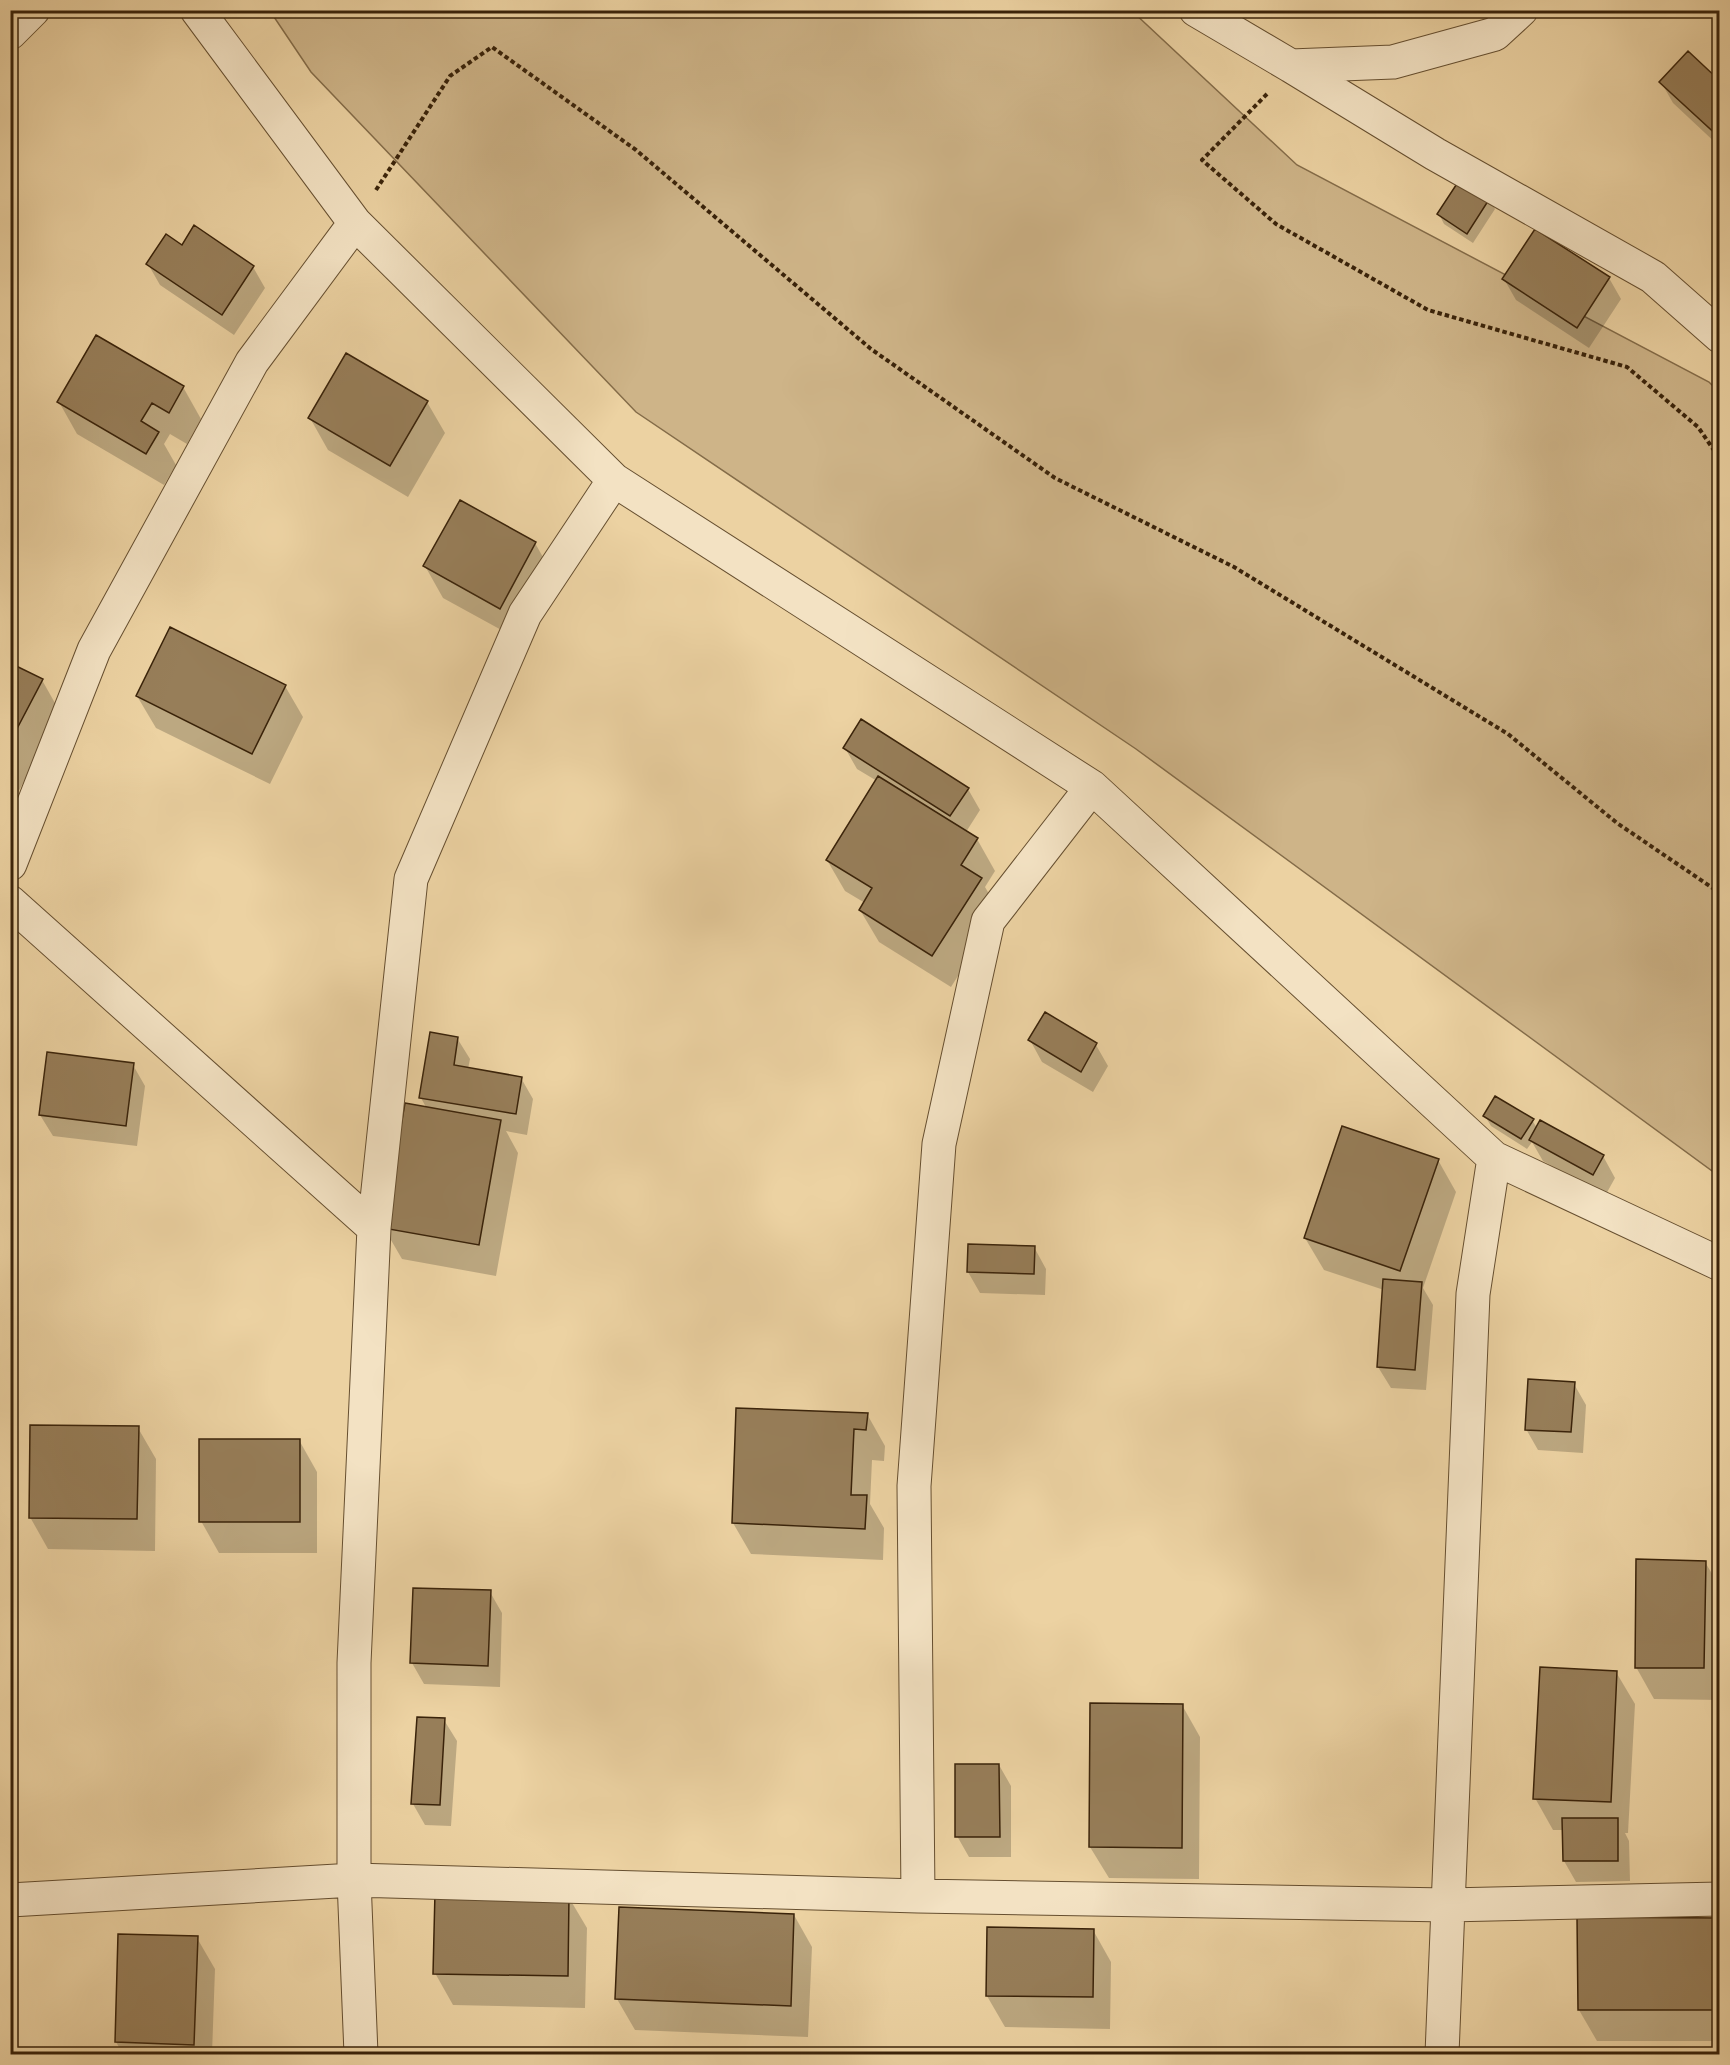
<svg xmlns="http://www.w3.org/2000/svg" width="1730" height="2065" viewBox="0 0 1730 2065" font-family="'IM FELL Double Pica',serif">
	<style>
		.green { fill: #ceb488; stroke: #846c49; stroke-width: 1.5 }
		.shadow { fill: #0003 }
		.building { fill: #977e59; stroke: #3a230a; stroke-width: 1.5 }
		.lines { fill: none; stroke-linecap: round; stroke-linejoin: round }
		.minor-casing { stroke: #664f30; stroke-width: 35 }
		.path { stroke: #3a230a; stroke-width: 4; stroke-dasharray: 4.5 3; stroke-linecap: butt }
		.minor { stroke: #f3e2c3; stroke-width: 33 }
	</style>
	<rect width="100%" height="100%" fill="#ecd2a2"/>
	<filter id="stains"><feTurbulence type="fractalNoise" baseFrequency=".00333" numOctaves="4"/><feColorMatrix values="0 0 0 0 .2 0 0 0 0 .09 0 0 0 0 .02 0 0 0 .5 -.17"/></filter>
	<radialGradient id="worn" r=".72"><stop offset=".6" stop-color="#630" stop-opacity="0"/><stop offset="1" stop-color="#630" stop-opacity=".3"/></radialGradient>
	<!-- green -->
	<path class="green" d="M 270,11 L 1132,11 L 1297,165 L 1709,382 L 1720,393 L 1719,1176 L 1136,749 L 636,412 L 311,72 Z"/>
	<!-- shadow -->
	<path class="shadow" d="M 1661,82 L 1720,83 L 1720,147 L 1673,103 Z
		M 1489,199 L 1495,209 L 1473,243 L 1444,224 L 1439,214 Z
		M 148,264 L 253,267 L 265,288 L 234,335 L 160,285 Z
		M 1609,278 L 1621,299 L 1589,348 L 1516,300 L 1504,279 Z
		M 183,387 L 201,419 L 187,444 L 170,434 L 164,444 L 176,465 L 164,485 L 77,434 L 59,402 Z
		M 427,402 L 445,433 L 408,497 L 328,450 L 310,418 Z
		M 535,543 L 553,575 L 518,639 L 443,598 L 425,566 Z
		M 10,664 L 42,680 L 60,712 L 10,808 Z
		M 285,686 L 303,717 L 270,784 L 156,728 L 137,696 Z
		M 845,748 L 968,789 L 980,810 L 966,832 L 977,839 L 995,871 L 985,887 L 999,911 L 951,987 L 879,942 L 860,910 L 865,903 L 845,891 L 827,860 L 877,781 L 857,769 Z
		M 1046,1014 L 1096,1045 L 1108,1066 L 1093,1092 L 1042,1062 L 1030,1040 Z
		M 457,1038 L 470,1059 L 468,1069 L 521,1078 L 533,1099 L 527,1135 L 506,1131 L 518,1153 L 496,1276 L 402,1259 L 384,1228 L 427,1109 L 421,1098 Z
		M 133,1065 L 145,1086 L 137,1146 L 53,1136 L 40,1115 Z
		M 1485,1116 L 1532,1120 L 1537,1128 L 1603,1156 L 1615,1178 L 1605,1196 L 1543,1161 L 1532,1142 L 1527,1149 L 1491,1126 Z
		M 1438,1160 L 1456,1192 L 1423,1288 L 1433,1305 L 1426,1390 L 1391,1388 L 1378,1367 L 1384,1290 L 1324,1270 L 1305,1238 Z
		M 1034,1247 L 1046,1269 L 1045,1295 L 980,1293 L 968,1272 Z
		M 1574,1384 L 1586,1405 L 1583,1453 L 1538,1450 L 1526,1429 Z
		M 867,1414 L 885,1446 L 884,1461 L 872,1460 L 870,1504 L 884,1528 L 883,1560 L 751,1554 L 733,1523 Z
		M 138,1428 L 156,1459 L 155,1551 L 48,1549 L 30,1517 Z
		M 299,1440 L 317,1472 L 317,1553 L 219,1553 L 201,1521 Z
		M 1705,1562 L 1720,1587 L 1720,1700 L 1654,1699 L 1636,1667 Z
		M 490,1592 L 502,1613 L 500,1687 L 424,1684 L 412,1663 Z
		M 1616,1672 L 1635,1704 L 1628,1833 L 1625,1833 L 1629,1841 L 1630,1881 L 1576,1882 L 1564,1861 L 1564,1830 L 1553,1830 L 1535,1798 Z
		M 1182,1705 L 1200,1737 L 1199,1879 L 1109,1878 L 1090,1847 Z
		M 444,1720 L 457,1741 L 451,1826 L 425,1825 L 413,1804 Z
		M 999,1765 L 1011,1786 L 1011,1857 L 969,1857 L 957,1836 Z
		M 568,1896 L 587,1928 L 585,2008 L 453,2005 L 435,1973 Z
		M 794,1915 L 812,1947 L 808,2037 L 635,2030 L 617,1999 Z
		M 1720,1919 L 1720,2041 L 1597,2041 L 1579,2010 Z
		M 1093,1930 L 1111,1962 L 1110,2029 L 1005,2027 L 987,1996 Z
		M 197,1938 L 215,1969 L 212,2054 L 123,2054 L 116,2042 Z"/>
	<!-- building -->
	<path class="building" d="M 1688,51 L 1720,81 L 1720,138 L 1659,82 Z
		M 1460,179 L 1490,198 L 1467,234 L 1437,214 Z
		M 194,225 L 254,266 L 222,315 L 146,264 L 166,234 L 182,245 Z
		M 1535,229 L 1610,277 L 1577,328 L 1502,279 Z
		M 96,335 L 184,386 L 169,413 L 152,403 L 141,421 L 159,432 L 146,454 L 57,402 Z
		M 346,353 L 428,401 L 390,466 L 308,418 Z
		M 460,500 L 536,542 L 500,609 L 423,566 Z
		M 170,627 L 286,685 L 252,754 L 136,696 Z
		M 10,663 L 43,679 L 10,742 Z
		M 861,719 L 969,788 L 950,816 L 843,748 Z
		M 878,776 L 978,838 L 961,865 L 982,878 L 932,956 L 859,910 L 872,888 L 826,860 Z
		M 1045,1012 L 1097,1043 L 1081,1072 L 1028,1040 Z
		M 430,1032 L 458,1037 L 454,1065 L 522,1077 L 516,1114 L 419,1098 Z
		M 47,1052 L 134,1063 L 126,1126 L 39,1115 Z
		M 1495,1096 L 1534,1119 L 1521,1139 L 1483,1116 Z
		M 405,1103 L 501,1120 L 479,1245 L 383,1228 Z
		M 1540,1120 L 1604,1155 L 1593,1175 L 1529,1140 Z
		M 1342,1126 L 1439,1159 L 1400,1271 L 1304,1238 Z
		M 968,1244 L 1035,1246 L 1034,1274 L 967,1272 Z
		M 1383,1279 L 1422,1282 L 1415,1370 L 1377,1367 Z
		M 1528,1379 L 1575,1382 L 1571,1432 L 1525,1430 Z
		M 736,1408 L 868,1413 L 866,1430 L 854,1429 L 851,1495 L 867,1495 L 865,1529 L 732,1523 Z
		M 30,1425 L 139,1426 L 137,1519 L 29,1518 Z
		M 199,1439 L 300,1439 L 300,1522 L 199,1522 Z
		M 1636,1559 L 1706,1561 L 1704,1668 L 1635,1668 Z
		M 413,1588 L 491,1590 L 488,1666 L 410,1663 Z
		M 1540,1667 L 1617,1671 L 1611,1802 L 1533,1799 Z
		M 1090,1703 L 1183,1704 L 1182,1848 L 1089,1847 Z
		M 417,1717 L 445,1718 L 440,1805 L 411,1804 Z
		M 955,1764 L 999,1764 L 1000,1837 L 955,1837 Z
		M 1562,1818 L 1618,1818 L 1618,1861 L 1563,1861 Z
		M 435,1892 L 569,1895 L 568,1976 L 433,1974 Z
		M 619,1907 L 794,1914 L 791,2006 L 615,1999 Z
		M 1577,1917 L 1720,1918 L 1720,2010 L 1578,2010 Z
		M 987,1927 L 1094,1929 L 1093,1997 L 986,1996 Z
		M 118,1934 L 198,1936 L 194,2045 L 115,2042 Z"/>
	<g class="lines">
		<defs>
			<path id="minor" d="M 197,10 L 355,223 L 614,480 L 1092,787 L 1494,1158 L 1720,1264
				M 1196,10 L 1291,66 L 1393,62 L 1495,34 L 1521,10
				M 10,33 L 33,10
				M 1291,66 L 1435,154 L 1653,277 L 1720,336
				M 10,864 L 94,650 L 252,362 L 355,223
				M 10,902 L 374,1228
				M 918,1896 L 914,1486 L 939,1144 L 988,921 L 1092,787
				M 10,1900 L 354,1880 L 918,1896 L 1448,1905 L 1720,1899
				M 361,2054 L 354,1880 L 354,1663 L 374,1228 L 411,879 L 525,614 L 614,480
				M 1442,2054 L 1473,1294 L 1494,1158"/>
		</defs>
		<!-- minor casing -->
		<use href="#minor" class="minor-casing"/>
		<!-- path -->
		<path class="path" d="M 1267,94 L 1202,160 L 1276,224 L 1428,310 L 1627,367 L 1698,427 L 1720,459
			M 376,190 L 450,76 L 492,47 L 636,150 L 871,349 L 1055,478 L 1234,567 L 1508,734 L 1617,823 L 1720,893"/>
		<!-- minor -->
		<use href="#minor" class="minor"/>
	</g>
	<!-- margin -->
	<rect width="1730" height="2065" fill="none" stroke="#ecd2a2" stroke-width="36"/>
	<rect x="12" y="12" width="1706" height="2041" fill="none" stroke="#3a230a" stroke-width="3"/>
	<rect x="18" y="18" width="1694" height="2029" fill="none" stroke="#3a230a" stroke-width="1.5"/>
	<rect width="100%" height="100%" filter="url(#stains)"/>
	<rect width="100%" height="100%" fill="url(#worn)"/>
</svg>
